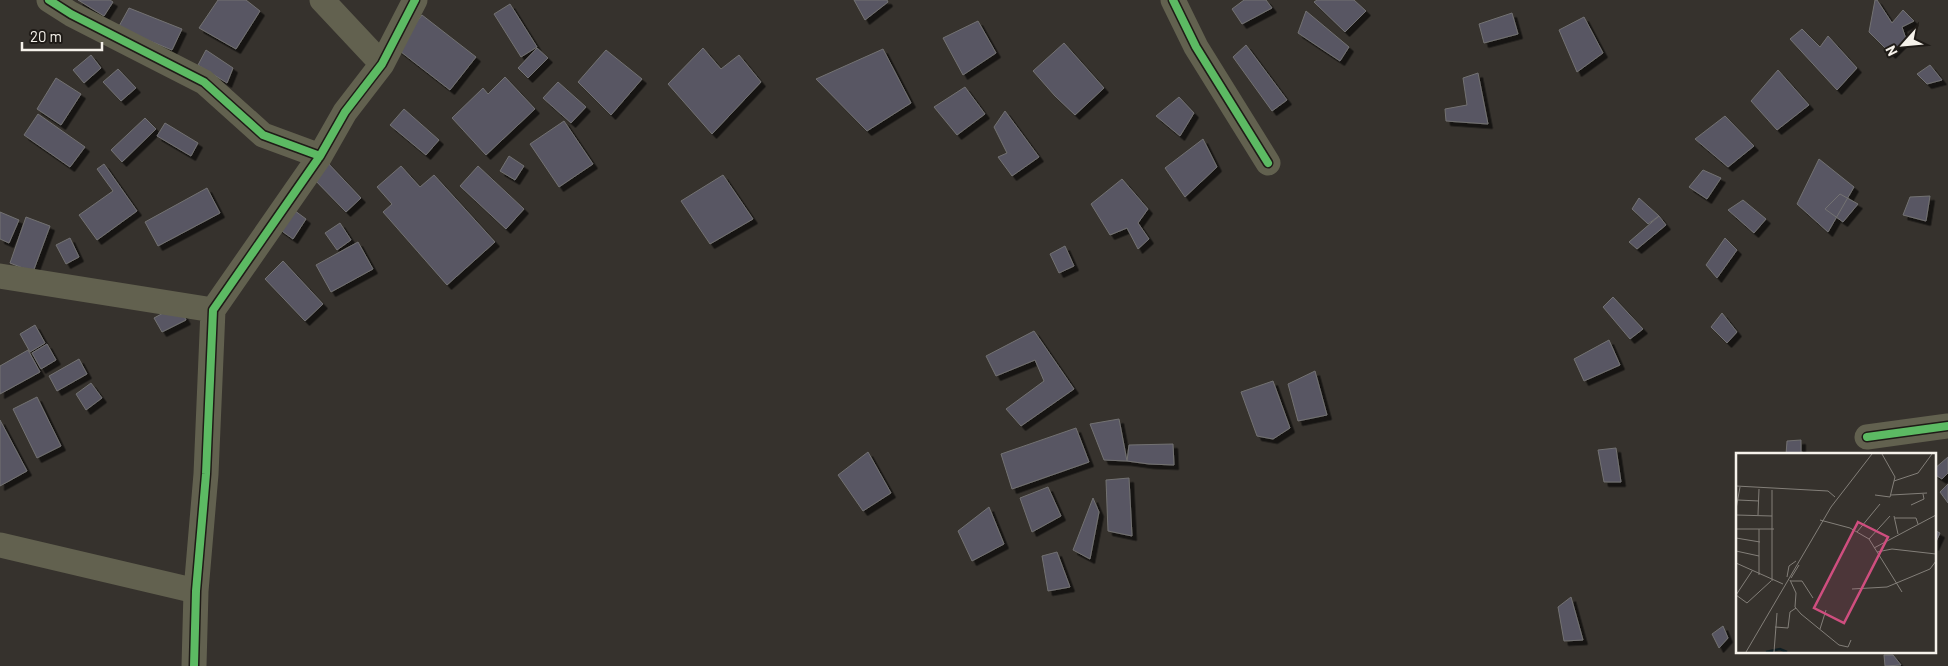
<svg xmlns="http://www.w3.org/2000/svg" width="1948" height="666" viewBox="0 0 1948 666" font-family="Barlow,sans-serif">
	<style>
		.building { fill: #585663; stroke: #737272; filter: url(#shadow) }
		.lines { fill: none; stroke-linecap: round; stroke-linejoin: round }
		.street { stroke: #62614f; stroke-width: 25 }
		.cycleway-casing { stroke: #1f1b17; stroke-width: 11 }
		.cycleway { stroke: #5cba63; stroke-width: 8 }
		.inset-river { fill: none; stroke: #0f1e22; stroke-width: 2.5 }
		.inset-road { fill: none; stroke: #837f79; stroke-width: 1 }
		.view { fill: #cf4e7f; fill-opacity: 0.15; stroke: #cf4e7f; stroke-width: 2.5 }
		.inset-edge { fill: none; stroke: #f6f2eb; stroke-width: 2.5 }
	</style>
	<defs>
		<filter id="shadow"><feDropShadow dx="4.5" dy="4.5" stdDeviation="0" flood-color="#0009"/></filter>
	</defs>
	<rect width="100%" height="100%" fill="#36322d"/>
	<!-- building -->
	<path class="building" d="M 78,0 L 110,0 L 113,2 L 104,16 Z
		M 218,0 L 246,0 L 260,11 L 236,49 L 199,28 Z
		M 854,0 L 887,0 L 888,2 L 865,20 Z
		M 1244,0 L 1266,0 L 1272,8 L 1242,24 L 1232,9 Z
		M 1317,0 L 1354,0 L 1366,11 L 1345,32 L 1314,2 Z
		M 1875,0 L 1877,0 L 1892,23 L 1903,10 L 1914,21 L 1902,27 L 1906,39 L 1891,54 L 1869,32 Z
		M 510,4 L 537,47 L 521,57 L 494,14 Z
		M 129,8 L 182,29 L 172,50 L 118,28 Z
		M 1306,11 L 1349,47 L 1340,61 L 1298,33 Z
		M 1512,13 L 1518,34 L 1484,43 L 1479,24 Z
		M 422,15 L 476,57 L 450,90 L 396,48 Z
		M 1584,17 L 1603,53 L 1577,72 L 1559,30 Z
		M 978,21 L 996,53 L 963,75 L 943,38 Z
		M 1802,29 L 1820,47 L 1828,36 L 1857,68 L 1837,90 L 1790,39 Z
		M 1064,43 L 1104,88 L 1075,115 L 1055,96 L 1033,71 Z
		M 1246,45 L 1287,100 L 1272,111 L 1233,57 Z
		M 537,48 L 548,58 L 528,78 L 518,68 Z
		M 703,48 L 721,69 L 739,55 L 761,82 L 712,134 L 668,84 Z
		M 883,49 L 911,103 L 867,131 L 816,79 Z
		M 206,50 L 233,68 L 227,83 L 198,65 Z
		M 606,50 L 642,79 L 611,115 L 578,82 Z
		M 91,55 L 101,68 L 84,83 L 73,70 Z
		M 1930,65 L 1942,80 L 1927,84 L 1917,74 Z
		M 118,69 L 136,88 L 121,101 L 103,82 Z
		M 1778,70 L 1809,105 L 1777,130 L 1751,101 Z
		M 1478,73 L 1488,124 L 1446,121 L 1445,109 L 1467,105 L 1463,78 Z
		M 505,77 L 535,109 L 486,155 L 452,118 L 483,88 L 488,94 Z
		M 56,78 L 81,94 L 61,125 L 37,109 Z
		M 558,82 L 586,107 L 571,123 L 543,98 Z
		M 965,87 L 985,114 L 957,135 L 934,107 Z
		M 1179,97 L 1194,113 L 1180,136 L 1156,116 Z
		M 404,109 L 439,140 L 426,155 L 390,125 Z
		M 1005,111 L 1039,157 L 1012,176 L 998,157 L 1007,153 L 994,127 Z
		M 38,114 L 85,147 L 70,167 L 24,135 Z
		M 1725,116 L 1754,146 L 1728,167 L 1695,139 Z
		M 145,118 L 156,129 L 122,162 L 111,150 Z
		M 564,121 L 593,164 L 559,187 L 530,144 Z
		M 165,123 L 198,143 L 191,156 L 157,136 Z
		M 1203,139 L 1217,167 L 1185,197 L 1165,168 Z
		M 509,156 L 524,166 L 515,180 L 500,171 Z
		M 1819,159 L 1854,187 L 1828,232 L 1797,204 Z
		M 326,161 L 361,198 L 346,212 L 311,176 Z
		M 104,164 L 137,211 L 97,240 L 79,215 L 113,191 L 97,169 Z
		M 401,166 L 420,187 L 434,175 L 495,242 L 447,285 L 383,212 L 392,204 L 377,187 Z
		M 478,166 L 524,209 L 506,229 L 460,186 Z
		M 1703,170 L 1721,178 L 1707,199 L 1689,187 Z
		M 723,175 L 753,219 L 710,244 L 681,201 Z
		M 1122,179 L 1148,209 L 1138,223 L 1149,239 L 1138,249 L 1127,228 L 1110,235 L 1091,204 Z
		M 207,188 L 220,213 L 158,246 L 145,222 Z
		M 1840,194 L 1858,204 L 1843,222 L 1825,209 Z
		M 1930,196 L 1926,221 L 1903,215 L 1910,197 Z
		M 1639,198 L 1659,216 L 1648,224 L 1632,209 Z
		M 279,199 L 306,219 L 293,239 L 265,219 Z
		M 1743,200 L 1766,219 L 1754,233 L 1728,210 Z
		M 0,212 L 19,220 L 9,243 L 0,239 Z
		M 1659,216 L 1666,225 L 1637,249 L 1629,242 Z
		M 26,217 L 50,226 L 33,272 L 10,263 Z
		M 340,223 L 351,240 L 337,250 L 325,233 Z
		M 70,238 L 79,257 L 66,264 L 56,245 Z
		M 1725,238 L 1737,250 L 1717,278 L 1706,265 Z
		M 358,242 L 373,269 L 331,292 L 316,265 Z
		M 1065,246 L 1074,266 L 1059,273 L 1050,254 Z
		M 283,261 L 323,304 L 305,321 L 265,279 Z
		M 1613,297 L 1643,329 L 1630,339 L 1603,307 Z
		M 178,305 L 186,320 L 162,332 L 154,318 Z
		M 1722,313 L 1737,332 L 1727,343 L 1711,327 Z
		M 35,325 L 45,343 L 30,352 L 20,334 Z
		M 1034,331 L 1074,389 L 1021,426 L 1006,409 L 1044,381 L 1035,360 L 996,376 L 986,356 Z
		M 1609,340 L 1620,365 L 1584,381 L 1574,359 Z
		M 47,344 L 56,360 L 41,369 L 32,353 Z
		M 28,350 L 40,372 L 0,394 L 0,366 Z
		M 79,359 L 87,374 L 57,391 L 49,376 Z
		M 1315,371 L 1327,415 L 1298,421 L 1288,384 Z
		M 1273,381 L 1290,428 L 1273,439 L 1257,436 L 1241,392 Z
		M 91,383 L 102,398 L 86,410 L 76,394 Z
		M 37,397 L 61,446 L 37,458 L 13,409 Z
		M 1119,419 L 1127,461 L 1104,460 L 1090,424 Z
		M 0,420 L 27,471 L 0,486 Z
		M 1076,428 L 1089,462 L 1012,489 L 1001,454 Z
		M 1801,440 L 1801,452 L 1812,455 L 1786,455 L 1787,441 Z
		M 1173,444 L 1174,465 L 1149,464 L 1127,461 L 1129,445 Z
		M 1616,448 L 1621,482 L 1604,482 L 1598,450 Z
		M 868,452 L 891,493 L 863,511 L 838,475 Z
		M 1948,457 L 1948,473 L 1942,479 L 1934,474 L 1934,469 Z
		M 1129,478 L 1132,536 L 1108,531 L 1106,480 Z
		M 1948,484 L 1948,503 L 1940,492 Z
		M 1048,487 L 1061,516 L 1032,532 L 1020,498 Z
		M 1093,498 L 1099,512 L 1090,559 L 1073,550 Z
		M 989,507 L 1004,544 L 972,561 L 958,531 Z
		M 1934,530 L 1940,533 L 1934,546 Z
		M 1057,552 L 1070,587 L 1048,591 L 1042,556 Z
		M 1571,597 L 1583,640 L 1564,641 L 1558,607 Z
		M 1723,626 L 1728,638 L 1719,648 L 1712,634 Z
		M 1884,655 L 1893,655 L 1901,665 L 1885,666 Z"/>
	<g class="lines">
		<!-- street -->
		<path class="street" d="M 49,0 L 71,14 L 204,82 L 263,135 L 320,156
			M 322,0 L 382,64
			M 1173,0 L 1196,47 L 1268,163
			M 0,276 L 213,310
			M 1867,437 L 1948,426
			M 0,545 L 196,591
			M 194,666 L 196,591 L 206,474 L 213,310 L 320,156 L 345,112 L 382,64 L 415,0"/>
		<defs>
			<path id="cycleway" d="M 49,0 L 71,14 L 204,82 L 263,135 L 320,156
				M 1173,0 L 1196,47 L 1268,163
				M 1867,437 L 1948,426
				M 194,666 L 196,591 L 206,474 L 213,310 L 320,156 L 345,112 L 382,64 L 415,0"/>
		</defs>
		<!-- cycleway casing -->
		<use href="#cycleway" class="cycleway-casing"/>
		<!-- cycleway -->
		<use href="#cycleway" class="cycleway"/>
	</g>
	<!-- overview -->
	<g transform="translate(1736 453)">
		<rect width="200" height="200" fill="#36322d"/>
		<path class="inset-river" d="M 30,199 L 44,196 L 51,199"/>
		<path class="inset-road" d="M 158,28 L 182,20 L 196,1M 0,33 L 92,38 L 99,44M 36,37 L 36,128M 139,42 L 154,44 L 159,24 L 146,1M 155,42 L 191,40M 2,47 L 23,48M 175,52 L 188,46 L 187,41M 0,56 L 4,34M 0,62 L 36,63M 22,62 L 23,36M 158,63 L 162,81M 159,65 L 180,65 L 182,71M 84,67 L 114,75 L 133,86 L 166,139M 0,76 L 38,76M 121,79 L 144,51M 0,85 L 24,89M 133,86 L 154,63M 138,95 L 200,62M 0,98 L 23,103M 141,99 L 156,96 L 200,101M 0,110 L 47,131M 16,118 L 0,142 L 11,150 L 35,128M 23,122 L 23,76M 51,124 L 53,113 L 60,108M 55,125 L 63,112M 54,127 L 60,140 L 59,154 L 65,161 L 103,192 L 112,194 L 115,187M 55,128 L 66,128 L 77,145M 116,136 L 151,134 L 194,116 L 200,108M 39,174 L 52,175 L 54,159 L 60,155M 84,176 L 90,157M 10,199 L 95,54 L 136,1M 38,199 L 41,160"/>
		<path class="view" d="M 122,69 L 152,84 L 108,170 L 78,155 Z"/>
		<rect width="200" height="200" class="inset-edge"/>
	</g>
	<!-- north arrow -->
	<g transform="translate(1903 45) rotate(243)" stroke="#1f1b17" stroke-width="4" paint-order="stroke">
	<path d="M0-4L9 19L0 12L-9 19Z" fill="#f6f2eb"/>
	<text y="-8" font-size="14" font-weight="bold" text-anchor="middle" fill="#f6f2eb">N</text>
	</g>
	<!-- scale -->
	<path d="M22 42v8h80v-8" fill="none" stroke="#f6f2eb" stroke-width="2.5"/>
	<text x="30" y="42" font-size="15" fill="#f6f2eb" stroke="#1f1b17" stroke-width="4" paint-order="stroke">20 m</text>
</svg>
